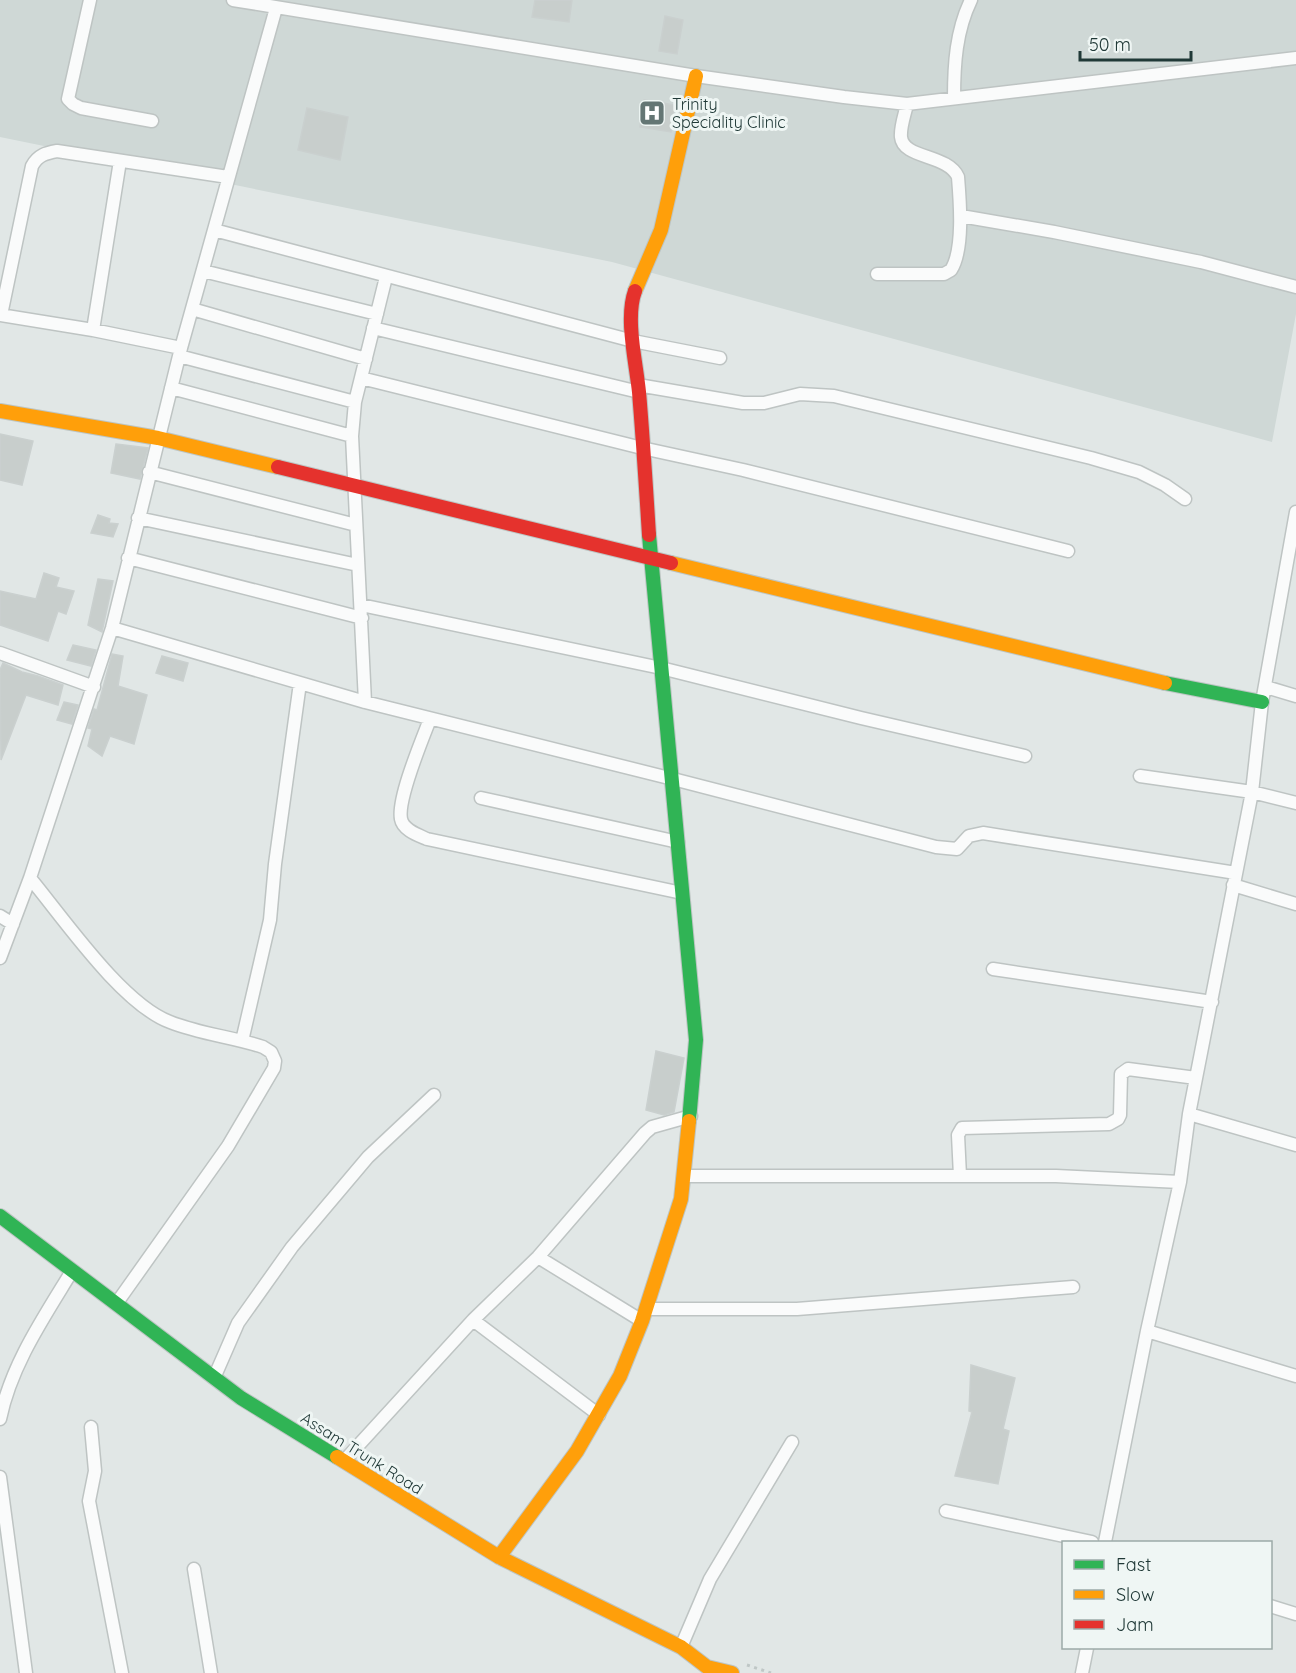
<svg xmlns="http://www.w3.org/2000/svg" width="1296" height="1673" viewBox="0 0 1296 1673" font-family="Quicksand,sans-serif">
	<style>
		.built { fill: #cfd8d6 }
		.building { fill: #c8cecc; stroke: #cad0cf; stroke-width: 1.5 }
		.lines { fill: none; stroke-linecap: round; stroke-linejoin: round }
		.street-casing { stroke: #bec4c3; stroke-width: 15 }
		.fast-casing { stroke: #bdc5c3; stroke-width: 16 }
		.slow-casing { stroke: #bdc5c3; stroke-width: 16 }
		.jam-casing { stroke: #bdc5c3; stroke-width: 16 }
		.path { stroke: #bfc7c6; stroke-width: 3; stroke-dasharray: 3 4.5; stroke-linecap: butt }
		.street { stroke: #fafbfb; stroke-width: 12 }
		.fast { stroke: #30b455; stroke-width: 14 }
		.slow { stroke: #ff9f0a; stroke-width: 14 }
		.jam { stroke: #e5322d; stroke-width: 14 }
		.labels { text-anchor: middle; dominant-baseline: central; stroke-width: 6; stroke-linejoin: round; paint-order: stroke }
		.poi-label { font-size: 16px; fill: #203937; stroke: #eff6f4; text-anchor: start }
		.street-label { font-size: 16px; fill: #203937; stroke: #eff6f4 }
	</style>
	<rect width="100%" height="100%" fill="#e1e7e6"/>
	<!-- built -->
	<path class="built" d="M 0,0 L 1296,0 L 1296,314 L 1272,442 L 612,262 L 0,137 Z"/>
	<!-- building -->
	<path class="building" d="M 535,0 L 572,0 L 569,22 L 532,17 Z
		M 665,16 L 683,20 L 677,54 L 659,51 Z
		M 644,100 L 675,105 L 671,132 L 640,127 Z
		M 307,108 L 348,117 L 340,160 L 298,150 Z
		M 0,434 L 33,441 L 22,485 L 0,480 Z
		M 116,444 L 148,448 L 140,479 L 111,473 Z
		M 98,515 L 110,519 L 109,523 L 118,524 L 113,537 L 91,533 Z
		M 44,573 L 59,578 L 56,587 L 74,591 L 66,614 L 58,611 L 48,641 L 0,625 L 0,591 L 36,599 Z
		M 98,579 L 113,581 L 102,632 L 88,625 Z
		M 73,645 L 96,650 L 91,666 L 67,660 Z
		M 112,654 L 123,656 L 118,686 L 147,695 L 134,744 L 110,736 L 102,756 L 88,746 L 92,729 L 88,728 L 94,709 L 97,710 Z
		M 162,656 L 188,663 L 183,681 L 156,673 Z
		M 3,663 L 22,672 L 38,676 L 63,685 L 58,705 L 26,695 L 1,760 L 0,670 Z
		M 64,702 L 78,705 L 72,724 L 57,720 Z
		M 656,1051 L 684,1058 L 674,1112 L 664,1115 L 646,1110 Z
		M 971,1365 L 1015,1378 L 1003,1429 L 1009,1431 L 998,1484 L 955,1476 L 972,1412 L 969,1411 Z"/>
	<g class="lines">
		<defs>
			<path id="street" d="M 90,0 L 68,99 L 73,104 L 81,108 L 152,121
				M 233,0 L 696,76 L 844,97 L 907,104 L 1296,58
				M 954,98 C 954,64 956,31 971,0
				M 961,216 L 1054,232 L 1201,262 L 1296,287
				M 214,230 L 633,341 L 720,358
				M 203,271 L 377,314
				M 877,274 L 944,274 L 951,270 C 964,250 960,201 958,177 C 948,154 903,159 901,137 C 900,127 905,114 907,104
				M 192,309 L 366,359
				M 0,315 L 93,330 L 181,348
				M 1,315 L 32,166 C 38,155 46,153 57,151 L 228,177
				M 373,328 L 639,392
				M 93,330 L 120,161
				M 179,356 L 355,402
				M 361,378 L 642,448 L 743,470 L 1068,551
				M 638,385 L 743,403 L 764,403 L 800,394 L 834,396 L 1091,458 L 1139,472 L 1165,485 L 1185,499
				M 171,388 L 352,436
				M 149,472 L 356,525
				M 138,518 L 358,565
				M 128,558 L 362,618
				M 361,605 L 661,668 L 861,718 L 1025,756
				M 112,628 L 365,702 L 673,779 L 936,847 L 957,849 L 969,836 L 983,833 L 1236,873
				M 0,653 L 94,687
				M 1266,687 L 1296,696
				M 365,702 L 352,436 L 355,402 L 386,277
				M 430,719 C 422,740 397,799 401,819 C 403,830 418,835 427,839 L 682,893
				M 1140,776 L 1252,792 L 1296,803
				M 481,798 L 678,842
				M 30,878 C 64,919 122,1004 170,1022 C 200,1034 233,1037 263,1047 L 271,1052 L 275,1061 L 274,1068 L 228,1146 L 116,1304
				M 1233,885 L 1296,904
				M 0,916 L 13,924
				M 0,958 L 30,878 L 112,628 L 181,348 L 276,8
				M 993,969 L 1212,1002
				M 242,1041 L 270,920 L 275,864 L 300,683
				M 1189,1114 L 1296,1145
				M 685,1176 L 1056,1176 L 1180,1182
				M 960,1176 L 958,1135 L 962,1128 L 1109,1124 L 1118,1119 L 1120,1115 L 1121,1074 L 1128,1069 L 1196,1078
				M 538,1257 L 642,1321
				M 646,1309 L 797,1309 L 1073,1287
				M 473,1320 L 599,1415
				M 1147,1331 L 1296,1376
				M 214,1378 L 238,1323 L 292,1247 L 368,1157 L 434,1095
				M 0,1419 C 11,1365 44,1317 72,1271
				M 91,1427 L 95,1471 L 89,1501 L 122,1673
				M 344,1461 L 473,1320 L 538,1257 L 645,1133 L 652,1127 L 691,1116
				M 0,1477 L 26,1673
				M 946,1511 L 1092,1542
				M 1105,1542 L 1147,1331 L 1180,1182 L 1189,1114 L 1252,792 L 1262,702 L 1296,512
				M 194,1569 L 211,1673
				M 1270,1606 L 1296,1614
				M 681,1647 L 710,1579 L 792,1442
				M 1082,1673 L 1087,1648"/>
			<path id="fast" d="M 649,535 L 696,1040 L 689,1121
				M 1165,683 L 1262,702
				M 0,1216 L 241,1398 L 337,1457"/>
			<path id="slow" d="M 635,291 L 661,230 L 696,76
				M 0,411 L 158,438 L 278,467
				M 671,563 L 1165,683
				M 337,1457 L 499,1557 L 681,1647 L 707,1667 L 732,1673
				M 499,1557 L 577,1451 L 620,1376 L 642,1321 L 681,1199 L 689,1121"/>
			<path id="jam" d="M 635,291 C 625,318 636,362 639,392 C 643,439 646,487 649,535
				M 278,467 L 671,563"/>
		</defs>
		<!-- street casing -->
		<use href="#street" class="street-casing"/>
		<!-- fast casing -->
		<use href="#fast" class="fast-casing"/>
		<!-- slow casing -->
		<use href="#slow" class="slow-casing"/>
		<!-- jam casing -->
		<use href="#jam" class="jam-casing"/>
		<!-- path -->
		<path class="path" d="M 747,1665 L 771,1673"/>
		<!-- street -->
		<use href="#street" class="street"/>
		<!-- fast -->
		<use href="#fast" class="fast"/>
		<!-- slow -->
		<use href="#slow" class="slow"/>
		<!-- jam -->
		<use href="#jam" class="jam"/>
	</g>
	<!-- icons -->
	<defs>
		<symbol id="hospital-square" viewBox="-11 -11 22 22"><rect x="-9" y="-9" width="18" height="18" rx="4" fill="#647674" stroke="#eff6f4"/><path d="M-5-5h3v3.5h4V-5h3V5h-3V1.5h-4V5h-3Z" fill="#fff"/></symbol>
	</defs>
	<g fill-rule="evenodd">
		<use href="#hospital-square" x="637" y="98" width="30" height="30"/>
	</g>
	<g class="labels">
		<!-- poi labels -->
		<g class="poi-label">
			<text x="672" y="104">Trinity<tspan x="672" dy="18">Speciality Clinic</tspan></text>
		</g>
		<!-- street labels -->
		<g class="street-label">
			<text transform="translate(362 1453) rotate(32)">Assam Trunk Road</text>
		</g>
	</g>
	<!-- legend -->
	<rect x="1062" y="1541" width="210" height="108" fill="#eff6f4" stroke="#9caaa8" stroke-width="1.5"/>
	<rect x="1074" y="1560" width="30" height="9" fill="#30b455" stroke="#9caaa8" stroke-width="1.5"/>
	<text x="1116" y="1571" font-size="18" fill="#203937">Fast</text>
	<rect x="1074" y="1590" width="30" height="9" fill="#ff9f0a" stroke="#9caaa8" stroke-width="1.5"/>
	<text x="1116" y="1601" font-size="18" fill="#203937">Slow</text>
	<rect x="1074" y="1620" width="30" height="9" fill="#e5322d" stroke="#9caaa8" stroke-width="1.5"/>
	<text x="1116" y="1631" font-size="18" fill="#203937">Jam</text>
	<!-- scale -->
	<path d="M1080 51v9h111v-9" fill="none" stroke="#203937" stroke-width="3"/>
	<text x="1089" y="51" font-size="18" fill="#203937" stroke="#eff6f4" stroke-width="4.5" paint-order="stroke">50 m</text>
</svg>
